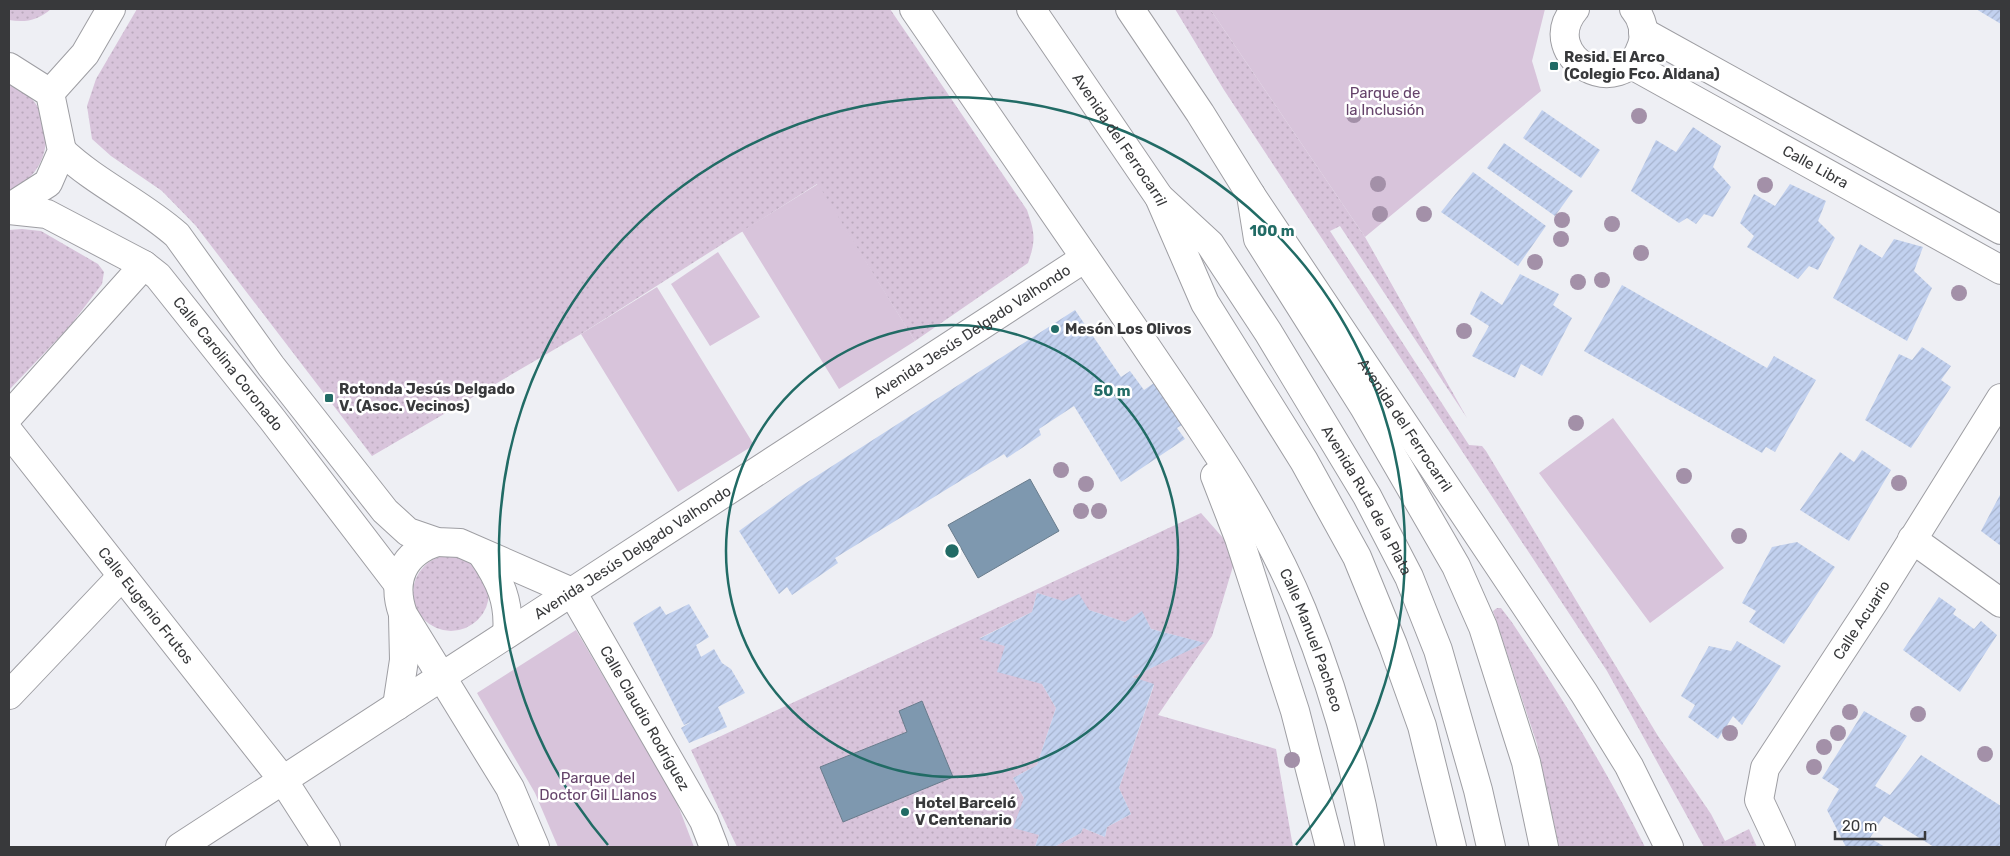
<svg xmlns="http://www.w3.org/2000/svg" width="2010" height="856" viewBox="0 0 2010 856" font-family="Rubik,sans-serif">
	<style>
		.grass { fill: url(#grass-dots); fill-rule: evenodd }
		.park { fill: #d8c4db }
		.water { fill: #7e98af; stroke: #697c8c }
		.building { fill: url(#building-hatch) }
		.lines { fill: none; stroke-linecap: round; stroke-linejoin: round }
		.minor-casing { stroke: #9e9ea3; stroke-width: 30 }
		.primary-casing { stroke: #9e9ea3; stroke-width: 30 }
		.trunk-casing { stroke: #9e9ea3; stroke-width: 30 }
		.minor { stroke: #fff; stroke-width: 28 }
		.primary { stroke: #fff; stroke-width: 28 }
		.trunk { stroke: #fff; stroke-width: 28 }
		.tree { fill: #a390a8 }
		.ring { fill: none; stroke: #216b65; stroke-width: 2.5 }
		.poi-dot { fill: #216b65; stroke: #fff; stroke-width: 2 }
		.labels { text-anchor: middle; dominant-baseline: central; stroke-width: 5; stroke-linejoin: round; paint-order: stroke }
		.poi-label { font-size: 15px; font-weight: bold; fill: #38393b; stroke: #fff; text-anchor: start }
		.park-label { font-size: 15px; fill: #65436a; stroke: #fff }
		.street-label { font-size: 15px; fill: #38393b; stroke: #fff }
		.centre { fill: #216b65; stroke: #fff; stroke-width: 2.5 }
		.ring-label { font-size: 15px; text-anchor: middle; font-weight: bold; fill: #216b65; stroke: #fff; stroke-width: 5; stroke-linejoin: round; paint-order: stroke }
	</style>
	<defs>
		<pattern id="grass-dots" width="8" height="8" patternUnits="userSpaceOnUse" patternTransform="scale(1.25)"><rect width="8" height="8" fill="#d8c4db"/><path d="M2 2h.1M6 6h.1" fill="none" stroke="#baa9bd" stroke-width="1.8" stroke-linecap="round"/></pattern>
		<pattern id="building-hatch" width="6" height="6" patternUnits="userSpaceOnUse" patternTransform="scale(1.25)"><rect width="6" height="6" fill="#c2d1ef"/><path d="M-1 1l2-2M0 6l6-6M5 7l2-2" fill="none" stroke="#a7b4ce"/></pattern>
	</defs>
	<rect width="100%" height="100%" fill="#eeeff4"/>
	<!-- grass -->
	<path class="grass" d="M 9,9 L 51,9 C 38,20 26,23 9,20 Z
		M 137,9 L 890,9 L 1027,210 C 1035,233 1036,240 1028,263 L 915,341 L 817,184 L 581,334 L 372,456 L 196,226 L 162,191 L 111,156 L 92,139 L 87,106 L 96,79 Z
		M 1175,9 L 1210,9 L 1365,237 L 1467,418 L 1340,226 L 1330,231 L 1469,445 L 1482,446 L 1486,451 L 1658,736 L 1711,814 L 1725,841 L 1749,829 L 1757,847 L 1704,847 L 1607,671 L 1224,90 Z
		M 9,85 C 59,100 58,174 9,190 Z
		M 22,229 L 41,231 L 98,264 L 104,272 L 102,284 L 70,326 L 9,390 L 9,230 Z
		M 1201,513 L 1224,539 L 1234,563 L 1212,636 L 1158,715 L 1276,749 L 1293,847 L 1054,847 L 1081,833 L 1083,828 L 1105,837 L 1107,827 L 1131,814 L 1119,788 L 1154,685 L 1132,677 L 1204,643 L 1151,629 L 1142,612 L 1125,622 L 1037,593 L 1032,612 L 980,638 L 1005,646 L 1042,684 L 1056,708 L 1037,765 L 1013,778 L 1024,798 L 1039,835 L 1035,847 L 737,847 L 691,750 ZM 907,732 L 843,822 L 821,767 Z
		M413 593a38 38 0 1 1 76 0a38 38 0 1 1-76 0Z
		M 1497,608 L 1501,608 L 1511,621 C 1561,696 1605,767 1645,847 L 1559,847 L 1537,744 L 1493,611 Z"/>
	<!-- park -->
	<path class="park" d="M 1210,9 L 1545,9 L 1532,61 L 1541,91 L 1365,237 Z
		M 818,184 L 915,341 L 839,389 L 742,231 Z
		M 718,252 L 760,317 L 710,346 L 671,284 Z
		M 657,287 L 754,445 L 678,492 L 581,334 Z
		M 1613,418 L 1724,568 L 1650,623 L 1539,473 Z
		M 576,630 L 676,800 L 694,847 L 558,847 L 535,793 L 477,693 Z"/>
	<!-- water -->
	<path class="water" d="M 1030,479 L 1059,531 L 978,578 L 948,525 Z
		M 922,701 L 953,777 L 843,822 L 820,767 L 907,732 L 899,711 Z"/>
	<!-- building -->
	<path class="building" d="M 1976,9 L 2001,9 L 2001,24 Z
		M 1542,110 L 1600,150 L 1581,178 L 1523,138 Z
		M 1693,127 L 1721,146 L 1713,167 L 1731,187 L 1713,217 L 1704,214 L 1696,224 L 1687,218 L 1679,223 L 1631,191 L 1656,140 L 1676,152 Z
		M 1504,143 L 1573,191 L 1555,216 L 1487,168 Z
		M 1473,172 L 1546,226 L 1518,266 L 1441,212 Z
		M 1790,184 L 1826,201 L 1818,221 L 1835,238 L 1818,270 L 1809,266 L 1798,279 L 1747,247 L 1754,236 L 1740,223 L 1754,194 L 1775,206 Z
		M 1894,239 L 1923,247 L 1914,271 L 1932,288 L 1907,341 L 1833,298 L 1860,244 L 1882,258 Z
		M 1520,274 L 1559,294 L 1553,305 L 1572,318 L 1542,376 L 1521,364 L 1515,378 L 1472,356 L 1489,326 L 1470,314 L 1481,291 L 1502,305 Z
		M 1622,285 L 1767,368 L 1774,356 L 1816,380 L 1775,452 L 1766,447 L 1762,453 L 1584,351 Z
		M 1075,310 L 1121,377 L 1130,371 L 1144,390 L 1154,383 L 1182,425 L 1177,428 L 1185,439 L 1121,482 L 1074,406 L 1039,429 L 1041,435 L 1007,458 L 1004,454 L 835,558 L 838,563 L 792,595 L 787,587 L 779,594 L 739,531 L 798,488 Z
		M 1922,347 L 1951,366 L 1941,380 L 1951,387 L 1911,448 L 1865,420 L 1899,354 L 1912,360 Z
		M 1862,450 L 1891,470 L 1849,541 L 1800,510 L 1840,452 L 1854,462 Z
		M 2001,493 L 2001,546 L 1981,531 Z
		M 1797,542 L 1835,567 L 1784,644 L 1749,622 L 1756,611 L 1742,603 L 1772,547 Z
		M 1037,593 L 1063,601 L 1079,594 L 1089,610 L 1125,622 L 1142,611 L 1151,629 L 1205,643 L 1132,677 L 1154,684 L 1119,788 L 1131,814 L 1107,827 L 1105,837 L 1083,828 L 1081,833 L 1054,847 L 1035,847 L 1039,835 L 1013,828 L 1024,798 L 1013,778 L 1037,765 L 1056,708 L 1042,684 L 997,672 L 1005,646 L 979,639 L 1032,612 Z
		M 1939,597 L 1956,609 L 1953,614 L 1974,629 L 1981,621 L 1997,635 L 1960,692 L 1903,650 Z
		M 689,604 L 709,637 L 696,645 L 701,657 L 714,649 L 722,663 L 731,669 L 745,693 L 718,707 L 727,727 L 689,743 L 681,728 L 691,722 L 684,725 L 633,623 L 660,606 L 666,615 Z
		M 1737,641 L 1781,666 L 1742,725 L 1733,716 L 1718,739 L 1688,717 L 1695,705 L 1681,696 L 1709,646 L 1731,651 Z
		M 1864,711 L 1907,736 L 1875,786 L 1890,795 L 1921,755 L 2001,806 L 2001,847 L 1934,847 L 1884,816 L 1870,838 L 1885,847 L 1846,847 L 1827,810 L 1839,789 L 1822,778 Z"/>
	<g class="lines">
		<defs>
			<g id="minor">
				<path id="s1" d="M 914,9 C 989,118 1064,227 1139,336 C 1198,424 1262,512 1302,610 C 1334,689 1355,764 1370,847"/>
				<path d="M 1575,9 C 1535,57 1623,105 1642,45 C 1646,33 1642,18 1634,9"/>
				<path d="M 1643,32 L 2001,230"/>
				<path id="s2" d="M 1630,64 L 2001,270"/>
				<path d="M 9,67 L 50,93 L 62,151 L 48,183 L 9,208"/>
				<path d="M 50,93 L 85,54 L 111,9"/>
				<path id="s3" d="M 62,151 C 97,184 141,203 177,235 L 271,366 L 385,511 L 408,532 L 437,542 L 460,543 L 572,592 L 704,821 L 714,847"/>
				<path id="s4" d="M 9,210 L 47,214 L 144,265 L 158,276 L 272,419 L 398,584"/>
				<path d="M 9,416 L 144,265"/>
				<path id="s5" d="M 9,432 L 283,780 L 326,847"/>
				<path d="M 1215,476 L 1239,538 L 1295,711 L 1330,847"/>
				<path d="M 1912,539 L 2001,603"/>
				<path d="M 437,542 C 403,553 391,580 403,614 L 510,788 L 535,847"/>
				<path d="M 482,554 C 500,580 510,602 507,634"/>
				<path d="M 9,695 L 122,576"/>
				<path d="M 397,706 L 404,660 L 403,616"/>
				<path id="s6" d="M 180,847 L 1085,258"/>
				<path id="s7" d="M 1781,847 L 1759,800 L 1765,768 L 1875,600 L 2001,398"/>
			</g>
			<g id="primary">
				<path d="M 1251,195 L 1258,239 L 1364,407 L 1456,566 L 1483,627 L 1526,762 L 1544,847"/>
				<path id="s8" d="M 1159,197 L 1210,244 L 1268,332 L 1367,496 L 1409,577 L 1438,650 L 1478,790 L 1491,847"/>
			</g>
			<g id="trunk">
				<path id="s9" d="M 1031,9 L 1159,197 L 1205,303 L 1304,461 L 1357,557 L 1393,645 L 1422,726 L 1452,847"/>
				<path id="s10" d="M 1130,9 L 1200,113 L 1251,195 L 1584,693 L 1629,766 L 1669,847"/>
			</g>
		</defs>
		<!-- minor casing -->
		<use href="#minor" class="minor-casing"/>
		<!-- primary casing -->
		<use href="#primary" class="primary-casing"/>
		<!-- trunk casing -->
		<use href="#trunk" class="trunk-casing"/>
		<!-- minor -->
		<use href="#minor" class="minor"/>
		<!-- primary -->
		<use href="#primary" class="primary"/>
		<!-- trunk -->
		<use href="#trunk" class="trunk"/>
	</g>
	<!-- trees -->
	<g class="tree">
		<circle cx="1354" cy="115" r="8"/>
		<circle cx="1639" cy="116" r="8"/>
		<circle cx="1378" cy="184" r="8"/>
		<circle cx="1765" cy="185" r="8"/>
		<circle cx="1380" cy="214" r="8"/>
		<circle cx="1424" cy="214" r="8"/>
		<circle cx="1562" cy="220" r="8"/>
		<circle cx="1612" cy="224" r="8"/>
		<circle cx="1561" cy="239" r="8"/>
		<circle cx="1641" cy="253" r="8"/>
		<circle cx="1535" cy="262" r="8"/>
		<circle cx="1602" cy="280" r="8"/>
		<circle cx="1578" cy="282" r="8"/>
		<circle cx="1959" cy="293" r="8"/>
		<circle cx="1464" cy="331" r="8"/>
		<circle cx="1576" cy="423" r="8"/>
		<circle cx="1061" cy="470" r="8"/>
		<circle cx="1684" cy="476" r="8"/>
		<circle cx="1899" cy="483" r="8"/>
		<circle cx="1086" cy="484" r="8"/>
		<circle cx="1081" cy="511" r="8"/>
		<circle cx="1099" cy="511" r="8"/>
		<circle cx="1739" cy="536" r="8"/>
		<circle cx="1850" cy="712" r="8"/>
		<circle cx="1918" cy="714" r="8"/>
		<circle cx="1730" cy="733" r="8"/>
		<circle cx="1838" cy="733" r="8"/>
		<circle cx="1824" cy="747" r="8"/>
		<circle cx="1985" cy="754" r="8"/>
		<circle cx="1292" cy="760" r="8"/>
		<circle cx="1814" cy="767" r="8"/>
	</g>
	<!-- distance rings -->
	<g class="ring">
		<circle cx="952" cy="551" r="226"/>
		<path d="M608 845A453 453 0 1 1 1296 845"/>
	</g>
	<!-- markers -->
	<g class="poi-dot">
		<rect x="1549" y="61" width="10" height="10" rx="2.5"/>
		<circle cx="1055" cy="329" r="5"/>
		<rect x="324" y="393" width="10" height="10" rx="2.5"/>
		<circle cx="905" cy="812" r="5"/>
	</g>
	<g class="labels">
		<!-- poi labels -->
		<g class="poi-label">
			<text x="1564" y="57">Resid. El Arco<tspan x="1564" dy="17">(Colegio Fco. Aldana)</tspan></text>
			<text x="1065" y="329">Mesón Los Olivos</text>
			<text x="339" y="389">Rotonda Jesús Delgado<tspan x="339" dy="17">V. (Asoc. Vecinos)</tspan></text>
			<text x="915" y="803">Hotel Barceló<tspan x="915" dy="17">V Centenario</tspan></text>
		</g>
		<!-- park labels -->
		<g class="park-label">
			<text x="1385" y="93">Parque de<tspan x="1385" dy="17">la Inclusión</tspan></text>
			<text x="598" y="778">Parque del<tspan x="598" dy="17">Doctor Gil Llanos</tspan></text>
		</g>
		<!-- street labels -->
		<g class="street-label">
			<text stroke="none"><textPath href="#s9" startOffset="158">Avenida del Ferrocarril</textPath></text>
			<text stroke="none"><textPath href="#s2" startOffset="212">Calle Libra</textPath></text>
			<text stroke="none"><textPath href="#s6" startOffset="945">Avenida Jesús Delgado Valhondo</textPath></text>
			<text stroke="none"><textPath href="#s4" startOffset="278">Calle Carolina Coronado</textPath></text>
			<text stroke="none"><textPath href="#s10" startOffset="499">Avenida del Ferrocarril</textPath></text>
			<text stroke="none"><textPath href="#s8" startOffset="370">Avenida Ruta de la Plata</textPath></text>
			<text stroke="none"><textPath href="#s6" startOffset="540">Avenida Jesús Delgado Valhondo</textPath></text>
			<text stroke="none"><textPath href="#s5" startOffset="221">Calle Eugenio Frutos</textPath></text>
			<text stroke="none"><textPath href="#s7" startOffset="261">Calle Acuario</textPath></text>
			<text stroke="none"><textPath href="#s1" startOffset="748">Calle Manuel Pacheco</textPath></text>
			<text stroke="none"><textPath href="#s3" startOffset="841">Calle Claudio Rodríguez</textPath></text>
		</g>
	</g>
	<circle cx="952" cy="551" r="8" class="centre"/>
	<g class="ring-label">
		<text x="1272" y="236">100 m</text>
		<text x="1112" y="396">50 m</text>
	</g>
	<!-- border -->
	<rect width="2010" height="856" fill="none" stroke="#38393b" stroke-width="20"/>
	<!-- scale -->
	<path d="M1835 831v8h90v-8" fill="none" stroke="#38393b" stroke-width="2.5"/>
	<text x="1842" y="831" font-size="15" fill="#38393b" stroke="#ffffff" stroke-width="4" paint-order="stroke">20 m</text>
</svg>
